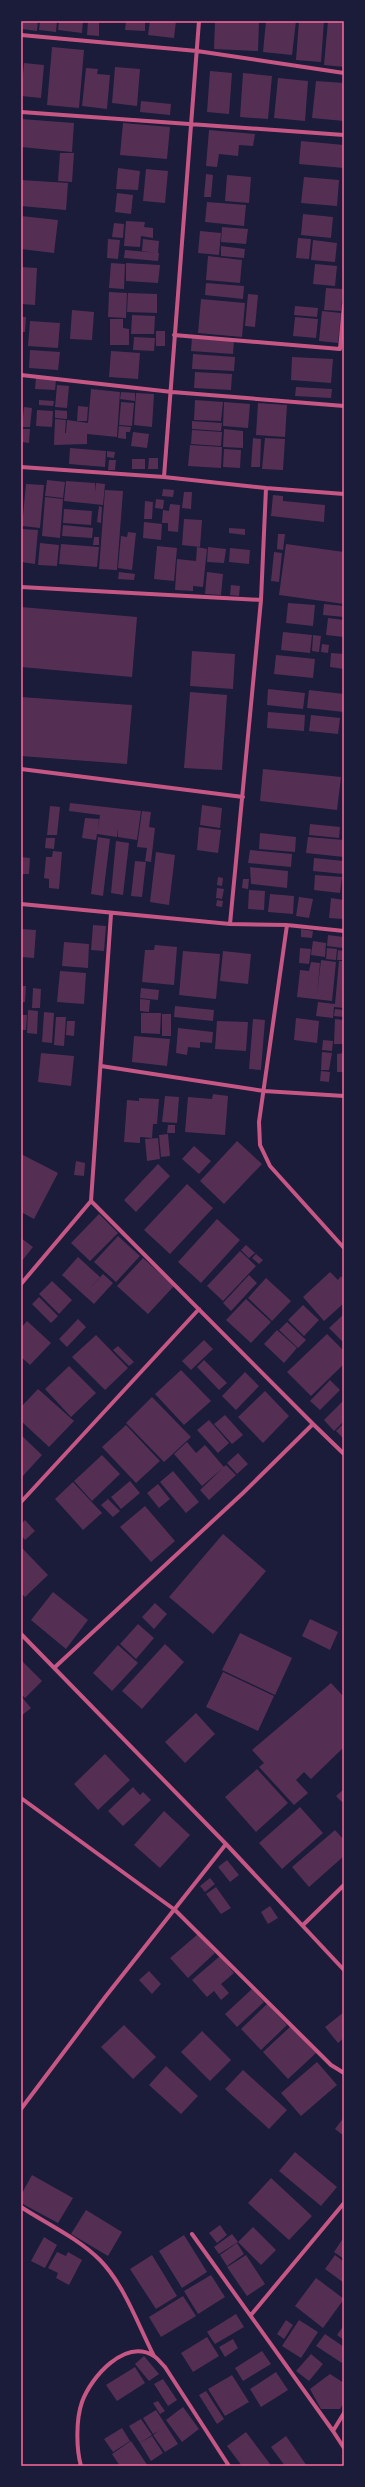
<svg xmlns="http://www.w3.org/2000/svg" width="365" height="2487" viewBox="0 0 365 2487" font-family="Roboto,sans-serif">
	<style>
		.building { fill: #542f53 }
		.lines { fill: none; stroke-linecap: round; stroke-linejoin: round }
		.minor { stroke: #c65784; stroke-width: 4 }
		.neatline { fill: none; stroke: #ff6b9d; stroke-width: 1.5 }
	</style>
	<rect width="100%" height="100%" fill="#1b1b3a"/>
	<!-- building -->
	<path class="building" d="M 23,21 L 38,21 L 37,31 L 22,29 Z
		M 40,21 L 57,21 L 56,32 L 39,30 Z
		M 59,21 L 83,21 L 82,33 L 58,30 Z
		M 88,21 L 99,21 L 99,36 L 87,35 Z
		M 126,21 L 145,21 L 145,31 L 125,30 Z
		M 150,21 L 176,21 L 174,38 L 148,35 Z
		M 215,21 L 259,21 L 258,51 L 214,49 Z
		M 266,21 L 296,21 L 292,55 L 263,52 Z
		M 299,21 L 324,21 L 321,62 L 296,60 Z
		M 328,21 L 344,22 L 344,67 L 324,65 Z
		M 52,47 L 84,50 L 79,108 L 47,105 Z
		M 24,63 L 44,65 L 41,98 L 21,96 Z
		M 115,67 L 140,69 L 137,106 L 112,103 Z
		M 86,68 L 98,69 L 97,74 L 110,75 L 107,109 L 82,106 Z
		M 210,71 L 232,73 L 229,114 L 207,112 Z
		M 243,73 L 272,76 L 268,119 L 240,117 Z
		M 278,78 L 308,81 L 305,121 L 274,118 Z
		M 316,81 L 344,83 L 344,121 L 312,118 Z
		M 141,101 L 171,104 L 170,115 L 140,112 Z
		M 21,119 L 74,123 L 72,152 L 21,147 Z
		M 123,123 L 170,127 L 167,159 L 120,155 Z
		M 209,130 L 255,134 L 253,146 L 239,145 L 238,156 L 219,154 L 217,167 L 206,166 Z
		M 301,141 L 344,145 L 344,168 L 299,164 Z
		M 60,153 L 74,153 L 72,182 L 58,181 Z
		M 118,168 L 140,171 L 138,190 L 116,189 Z
		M 146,169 L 168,171 L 165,203 L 143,201 Z
		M 206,174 L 213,175 L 211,197 L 204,197 Z
		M 227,175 L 251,177 L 249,203 L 225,201 Z
		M 304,177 L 339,180 L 337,206 L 301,203 Z
		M 21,180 L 68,183 L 66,210 L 21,206 Z
		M 117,193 L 133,195 L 131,214 L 115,212 Z
		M 207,202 L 246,205 L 244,226 L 205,222 Z
		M 303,214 L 333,217 L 331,238 L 301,235 Z
		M 21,216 L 58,220 L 54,253 L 21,249 Z
		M 126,221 L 145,222 L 144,227 L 153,228 L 153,238 L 141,236 L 140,247 L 124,246 Z
		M 114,223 L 124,224 L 123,238 L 112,237 Z
		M 222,227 L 248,229 L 246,244 L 221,242 Z
		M 200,231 L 221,233 L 219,255 L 198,253 Z
		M 298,238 L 311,239 L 309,259 L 296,258 Z
		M 108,239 L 120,240 L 118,259 L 107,258 Z
		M 143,239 L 159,241 L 158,253 L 142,251 Z
		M 313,240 L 337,243 L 335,262 L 311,260 Z
		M 221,246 L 245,249 L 244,258 L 221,256 Z
		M 125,250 L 159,253 L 158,261 L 124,258 Z
		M 208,256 L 242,260 L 240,283 L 206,280 Z
		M 111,263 L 125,264 L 124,289 L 109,288 Z
		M 126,263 L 160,265 L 158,283 L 126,281 Z
		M 315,264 L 337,266 L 335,286 L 313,284 Z
		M 21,267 L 37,268 L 35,305 L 21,304 Z
		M 206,283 L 244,286 L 243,299 L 205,295 Z
		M 326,288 L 343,289 L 341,311 L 324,310 Z
		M 109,292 L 127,293 L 126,318 L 108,317 Z
		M 128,293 L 157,294 L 157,313 L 127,312 Z
		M 248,294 L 258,295 L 255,327 L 245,326 Z
		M 201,299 L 245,303 L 242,337 L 198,333 Z
		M 295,306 L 318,308 L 317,317 L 294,315 Z
		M 72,310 L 94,312 L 92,340 L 70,339 Z
		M 322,311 L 341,313 L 338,343 L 319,341 Z
		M 132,315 L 155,316 L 154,334 L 131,334 Z
		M 21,317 L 26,317 L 25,332 L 21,332 Z
		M 295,317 L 318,319 L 316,338 L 293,336 Z
		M 110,319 L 123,319 L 123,328 L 129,329 L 129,345 L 110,345 Z
		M 30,321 L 60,323 L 58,348 L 28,346 Z
		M 156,331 L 165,331 L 165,346 L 156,346 Z
		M 134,337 L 155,338 L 154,351 L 133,350 Z
		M 192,337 L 234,340 L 233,354 L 191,351 Z
		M 30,350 L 60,352 L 58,370 L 29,368 Z
		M 111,351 L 140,353 L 138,379 L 109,377 Z
		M 193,354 L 235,357 L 234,371 L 192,369 Z
		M 292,357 L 333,359 L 331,383 L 291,380 Z
		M 195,372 L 232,374 L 231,390 L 194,388 Z
		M 36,378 L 56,380 L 55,390 L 35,389 Z
		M 57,385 L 69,386 L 67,408 L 55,407 Z
		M 296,387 L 332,389 L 331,398 L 295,396 Z
		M 91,389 L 120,392 L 117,437 L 87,434 L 87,444 L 54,445 L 55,419 L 66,420 L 65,433 L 57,432 L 66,433 L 67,420 L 88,423 Z
		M 121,392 L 135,393 L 135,401 L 120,399 Z
		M 136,393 L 154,394 L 152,427 L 134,425 Z
		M 39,400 L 54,401 L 53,406 L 39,405 Z
		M 195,400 L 223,402 L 221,421 L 194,420 Z
		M 121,402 L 134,403 L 132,426 L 119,425 Z
		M 224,402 L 250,404 L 248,428 L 223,426 Z
		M 258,403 L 287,405 L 285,437 L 256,435 Z
		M 78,406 L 88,407 L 87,421 L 77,421 Z
		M 24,407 L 32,408 L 30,427 L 22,427 Z
		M 37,410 L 53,411 L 52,427 L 36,426 Z
		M 55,410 L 67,411 L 67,419 L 55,418 Z
		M 192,421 L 222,423 L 221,431 L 192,429 Z
		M 119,426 L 131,427 L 130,432 L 126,432 L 126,439 L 118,438 Z
		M 23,429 L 30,429 L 29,443 L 22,442 Z
		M 224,429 L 243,431 L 243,448 L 223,447 Z
		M 192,430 L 222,432 L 221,446 L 191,444 Z
		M 133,432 L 149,434 L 147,448 L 131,446 Z
		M 253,438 L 261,439 L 260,467 L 251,467 Z
		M 265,438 L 285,439 L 283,470 L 262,469 Z
		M 190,445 L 222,447 L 221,468 L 188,466 Z
		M 70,448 L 106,451 L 105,467 L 69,464 Z
		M 224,449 L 241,450 L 240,468 L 223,467 Z
		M 107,451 L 115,452 L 114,458 L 107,457 Z
		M 149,458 L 158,458 L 158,469 L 148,469 Z
		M 132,459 L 145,459 L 145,469 L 132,469 Z
		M 109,460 L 116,460 L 115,470 L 108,470 Z
		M 47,480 L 65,482 L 63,498 L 45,496 Z
		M 66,481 L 95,483 L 95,492 L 96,483 L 105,484 L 103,505 L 64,501 Z
		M 26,484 L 44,485 L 40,528 L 22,526 Z
		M 163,489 L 174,490 L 173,497 L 162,496 Z
		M 105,490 L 123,491 L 117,570 L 99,569 Z
		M 184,492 L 192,492 L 191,509 L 182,508 Z
		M 273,495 L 283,496 L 283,501 L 325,505 L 324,522 L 271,516 Z
		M 45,497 L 63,499 L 60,538 L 42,536 Z
		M 156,499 L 164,500 L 163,509 L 155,508 Z
		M 145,501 L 153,502 L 152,519 L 144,519 Z
		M 170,504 L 180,505 L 178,532 L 168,531 L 168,523 L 162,523 L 163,510 L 169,511 Z
		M 99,506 L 102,507 L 101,523 L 97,522 Z
		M 64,509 L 92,511 L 91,525 L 63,523 Z
		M 184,519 L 202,520 L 200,547 L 182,545 Z
		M 144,522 L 162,524 L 161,540 L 143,538 Z
		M 63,525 L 93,528 L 92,538 L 62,536 Z
		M 229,528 L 245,529 L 245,535 L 229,533 Z
		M 22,529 L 38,530 L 35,564 L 21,562 Z
		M 128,532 L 136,533 L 132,570 L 118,568 L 121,536 L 127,537 Z
		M 278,534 L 285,534 L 283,550 L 277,549 Z
		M 94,537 L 99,537 L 99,545 L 93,545 Z
		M 40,543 L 59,545 L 57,566 L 38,565 Z
		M 61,544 L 99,547 L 97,567 L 59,564 Z
		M 286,544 L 344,552 L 344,604 L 279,595 Z
		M 157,546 L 177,548 L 174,581 L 154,579 Z
		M 197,547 L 207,549 L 203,587 L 193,586 L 193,591 L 175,590 L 177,559 L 196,561 Z
		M 208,547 L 226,549 L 224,563 L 207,562 Z
		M 230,548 L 250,550 L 249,564 L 229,562 Z
		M 274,552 L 282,553 L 279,582 L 271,581 Z
		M 119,572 L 135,574 L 134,580 L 118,579 Z
		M 207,572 L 223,574 L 221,595 L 205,594 Z
		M 231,585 L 240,586 L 239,596 L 230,595 Z
		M 288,603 L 315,605 L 313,626 L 286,623 Z
		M 324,604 L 344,606 L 344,617 L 323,615 Z
		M 21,607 L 137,617 L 132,677 L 21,667 Z
		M 328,618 L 344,620 L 344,637 L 326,635 Z
		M 283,632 L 312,635 L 310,653 L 281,650 Z
		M 313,635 L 321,636 L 319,652 L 312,651 Z
		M 322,644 L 329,645 L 328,653 L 321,652 Z
		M 192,651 L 235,654 L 233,689 L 190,686 Z
		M 331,653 L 344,654 L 344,669 L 330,667 Z
		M 276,655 L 315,659 L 313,678 L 274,674 Z
		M 268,689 L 305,693 L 303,709 L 267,705 Z
		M 309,690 L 344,694 L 344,712 L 307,708 Z
		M 190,692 L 227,695 L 222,770 L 184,768 Z
		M 21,697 L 132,705 L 127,764 L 21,756 Z
		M 268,712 L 305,715 L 304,731 L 267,728 Z
		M 311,715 L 340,718 L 338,734 L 309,731 Z
		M 263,769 L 341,777 L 337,810 L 260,801 Z
		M 70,803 L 141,811 L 137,840 L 118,837 L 118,829 L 117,837 L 97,834 L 96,840 L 82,838 L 85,818 L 99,819 L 98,829 L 100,815 L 69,811 Z
		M 202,805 L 222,808 L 220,828 L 200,825 Z
		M 50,806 L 60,807 L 57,835 L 47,835 Z
		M 142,811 L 151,812 L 149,827 L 155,828 L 151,862 L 145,861 L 147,848 L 137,847 Z
		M 310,824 L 340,827 L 339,838 L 309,835 Z
		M 199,827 L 221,830 L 218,853 L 197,850 Z
		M 260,833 L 296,837 L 295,852 L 259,849 Z
		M 98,837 L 110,839 L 103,896 L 91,894 Z
		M 308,837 L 344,840 L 344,857 L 306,853 Z
		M 46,838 L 55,838 L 54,849 L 45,848 Z
		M 116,841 L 129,843 L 123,895 L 111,893 Z
		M 250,850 L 292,854 L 291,867 L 248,863 Z
		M 53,851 L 62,852 L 59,889 L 49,888 L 49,879 L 44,878 L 46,857 L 52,857 Z
		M 156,852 L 175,855 L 169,905 L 150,902 Z
		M 21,857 L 30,858 L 29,874 L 21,874 Z
		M 314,858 L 344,861 L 344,874 L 313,871 Z
		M 135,861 L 146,862 L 142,897 L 131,896 Z
		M 250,867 L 288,871 L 287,888 L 251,884 Z
		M 315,875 L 342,877 L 340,893 L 314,890 Z
		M 218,877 L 223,878 L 222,886 L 217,885 Z
		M 243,879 L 249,879 L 248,889 L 242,888 Z
		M 217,888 L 224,889 L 222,899 L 216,898 Z
		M 249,890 L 265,891 L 264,910 L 248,909 Z
		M 270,894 L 294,896 L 293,914 L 268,912 Z
		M 299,897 L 313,899 L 309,918 L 296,916 Z
		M 331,898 L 344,900 L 343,919 L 329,918 Z
		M 217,900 L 223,901 L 222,907 L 216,906 Z
		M 93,925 L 106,926 L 104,951 L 91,950 Z
		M 21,929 L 36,930 L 34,958 L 21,957 Z
		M 301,929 L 313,931 L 312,938 L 301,937 Z
		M 328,935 L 344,937 L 343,948 L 327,946 Z
		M 313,941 L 326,943 L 325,957 L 311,955 Z
		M 64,942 L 89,944 L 88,968 L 62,966 Z
		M 155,945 L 177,947 L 174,985 L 142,982 L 145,950 L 154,950 Z
		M 300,948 L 311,949 L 309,964 L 299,963 Z
		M 327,948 L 337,949 L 336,960 L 326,959 Z
		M 338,950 L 344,951 L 344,960 L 337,960 Z
		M 183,951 L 220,954 L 216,999 L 179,995 Z
		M 223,951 L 251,954 L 248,984 L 220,981 Z
		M 321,960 L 336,962 L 332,1001 L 297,997 L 300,970 L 309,971 L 311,962 L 320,963 L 317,995 Z
		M 339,961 L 344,961 L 344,1008 L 334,1007 L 333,1018 L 316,1016 L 318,1002 L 335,1004 Z
		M 60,971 L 86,973 L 84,1004 L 57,1002 Z
		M 21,986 L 26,986 L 25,1002 L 21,1002 Z
		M 33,988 L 41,989 L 40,1008 L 32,1008 Z
		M 141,988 L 159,990 L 158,1000 L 140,998 Z
		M 140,999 L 150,1000 L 149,1012 L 140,1011 Z
		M 175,1006 L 214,1010 L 213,1021 L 174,1017 Z
		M 335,1009 L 344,1010 L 344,1017 L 334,1016 Z
		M 28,1010 L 38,1011 L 37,1034 L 27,1033 Z
		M 44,1012 L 54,1013 L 52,1043 L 42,1042 Z
		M 141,1013 L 161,1013 L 160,1034 L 141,1033 Z
		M 162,1014 L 171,1014 L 171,1036 L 162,1036 Z
		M 21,1015 L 27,1015 L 26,1030 L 21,1030 Z
		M 56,1017 L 66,1017 L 64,1046 L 54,1045 Z
		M 296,1018 L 319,1021 L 317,1043 L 294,1040 Z
		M 253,1019 L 265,1020 L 261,1070 L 249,1069 Z
		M 335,1019 L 344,1020 L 344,1044 L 334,1044 Z
		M 67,1021 L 75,1021 L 74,1036 L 66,1035 Z
		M 217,1021 L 248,1022 L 246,1051 L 215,1049 Z
		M 178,1028 L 213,1032 L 212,1043 L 200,1042 L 200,1048 L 188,1047 L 187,1055 L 176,1053 Z
		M 134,1036 L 170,1039 L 167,1066 L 132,1062 Z
		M 323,1040 L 333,1041 L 332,1051 L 322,1050 Z
		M 322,1052 L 332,1053 L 329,1070 L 321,1070 Z
		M 41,1053 L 74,1056 L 71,1086 L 38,1082 Z
		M 344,1053 L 344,1072 L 337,1072 L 337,1054 Z
		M 321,1071 L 330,1072 L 329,1082 L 320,1081 Z
		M 213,1094 L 228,1096 L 225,1135 L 185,1132 L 188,1097 L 212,1099 Z
		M 165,1096 L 179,1097 L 177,1123 L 162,1122 Z
		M 139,1098 L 159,1099 L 157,1124 L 153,1124 L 152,1138 L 140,1137 L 140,1143 L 124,1142 L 127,1100 L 139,1101 Z
		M 168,1125 L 175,1125 L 175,1133 L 167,1133 Z
		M 168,1134 L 170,1156 L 161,1157 L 159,1135 Z
		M 158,1138 L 160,1159 L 147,1161 L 145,1139 Z
		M 237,1141 L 262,1164 L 224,1204 L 200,1181 Z
		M 194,1146 L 211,1161 L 199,1174 L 182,1159 Z
		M 21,1154 L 58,1173 L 34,1219 L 21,1212 Z
		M 76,1161 L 85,1163 L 84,1176 L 74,1175 Z
		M 158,1164 L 170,1176 L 136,1212 L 124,1200 Z
		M 187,1184 L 213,1208 L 170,1254 L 144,1230 Z
		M 99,1214 L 118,1233 L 90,1261 L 71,1243 Z
		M 217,1219 L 240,1240 L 201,1283 L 178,1262 Z
		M 118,1236 L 140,1256 L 116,1282 L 94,1262 Z
		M 21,1238 L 33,1247 L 21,1262 Z
		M 246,1245 L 255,1253 L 249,1258 L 241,1250 Z
		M 240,1251 L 256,1266 L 223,1301 L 207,1286 Z
		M 256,1254 L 263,1260 L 259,1264 L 252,1258 Z
		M 78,1257 L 100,1277 L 84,1295 L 62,1275 Z
		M 143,1258 L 174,1286 L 148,1314 L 117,1286 Z
		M 330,1272 L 338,1280 L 341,1276 L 344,1280 L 344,1303 L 324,1321 L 303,1297 Z
		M 103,1274 L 113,1283 L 94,1304 L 84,1295 Z
		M 249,1275 L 257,1283 L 231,1311 L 223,1303 Z
		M 266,1278 L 291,1301 L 272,1321 L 248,1298 Z
		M 52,1281 L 72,1300 L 59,1314 L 39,1294 Z
		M 39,1297 L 58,1316 L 51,1323 L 32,1304 Z
		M 246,1299 L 271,1322 L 251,1343 L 226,1320 Z
		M 303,1305 L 319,1320 L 304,1336 L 288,1320 Z
		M 344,1314 L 344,1343 L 329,1328 Z
		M 78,1319 L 86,1327 L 67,1347 L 59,1339 Z
		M 27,1321 L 51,1343 L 30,1365 L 21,1357 L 21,1328 Z
		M 287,1322 L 306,1340 L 298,1348 L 279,1330 Z
		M 277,1330 L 297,1348 L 284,1363 L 264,1344 Z
		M 327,1334 L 344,1351 L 344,1364 L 311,1396 L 287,1372 Z
		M 96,1335 L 128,1368 L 105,1390 L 72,1357 Z
		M 204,1340 L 213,1349 L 191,1370 L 182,1361 Z
		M 118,1346 L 134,1362 L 129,1366 L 113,1350 Z
		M 204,1360 L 227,1383 L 219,1390 L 197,1367 Z
		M 69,1366 L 96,1393 L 71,1417 L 45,1389 Z
		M 181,1370 L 211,1401 L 184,1425 L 155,1394 Z
		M 245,1372 L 259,1386 L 236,1410 L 222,1396 Z
		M 330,1380 L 340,1390 L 320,1410 L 310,1401 Z
		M 38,1389 L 74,1421 L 49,1447 L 21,1421 L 21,1407 Z
		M 265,1391 L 289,1416 L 263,1443 L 238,1417 Z
		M 152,1397 L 191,1437 L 164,1462 L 126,1423 Z
		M 344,1400 L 344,1421 L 334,1431 L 324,1420 Z
		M 225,1415 L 243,1435 L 232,1444 L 214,1424 Z
		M 209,1420 L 229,1443 L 218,1453 L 197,1430 Z
		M 344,1423 L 344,1439 L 336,1431 Z
		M 126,1425 L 160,1461 L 136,1483 L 102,1447 Z
		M 21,1435 L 42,1455 L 22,1477 L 21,1476 Z
		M 187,1442 L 196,1453 L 205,1445 L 224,1467 L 202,1486 L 174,1454 Z
		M 238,1453 L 248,1464 L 237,1474 L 227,1463 Z
		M 102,1455 L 120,1474 L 92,1501 L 74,1481 Z
		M 226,1465 L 236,1475 L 209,1500 L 200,1490 Z
		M 173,1471 L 199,1502 L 186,1513 L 160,1482 Z
		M 130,1481 L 140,1493 L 121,1509 L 111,1497 Z
		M 73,1482 L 102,1513 L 83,1530 L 55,1499 Z
		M 158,1484 L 170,1499 L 159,1508 L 147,1493 Z
		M 108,1499 L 120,1511 L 113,1517 L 101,1505 Z
		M 145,1506 L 175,1541 L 151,1562 L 120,1527 Z
		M 25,1520 L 35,1531 L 25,1540 L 21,1535 L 21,1524 Z
		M 223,1534 L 266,1571 L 213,1634 L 169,1597 Z
		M 22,1548 L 48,1575 L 25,1597 L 21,1593 Z
		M 53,1592 L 88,1620 L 66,1649 L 31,1620 Z
		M 155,1603 L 167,1614 L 154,1629 L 142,1617 Z
		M 310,1619 L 338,1632 L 330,1650 L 302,1636 Z
		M 138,1624 L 154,1638 L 136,1659 L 120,1644 Z
		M 240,1633 L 292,1658 L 275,1695 L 222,1670 Z
		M 165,1644 L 184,1662 L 142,1709 L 122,1691 Z
		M 118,1645 L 138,1663 L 112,1691 L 93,1673 Z
		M 21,1660 L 42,1681 L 25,1698 L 21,1694 Z
		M 223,1672 L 274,1696 L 258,1731 L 206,1707 Z
		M 331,1683 L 344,1697 L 344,1747 L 311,1779 L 304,1772 L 296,1780 L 308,1793 L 294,1805 L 259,1767 L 264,1763 L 252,1750 Z
		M 21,1696 L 31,1708 L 21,1716 Z
		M 196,1713 L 215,1734 L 185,1763 L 165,1742 Z
		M 105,1754 L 130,1780 L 98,1810 L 74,1784 Z
		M 257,1769 L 288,1803 L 256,1832 L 225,1797 Z
		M 133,1787 L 140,1795 L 143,1792 L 151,1800 L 123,1826 L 108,1811 Z
		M 344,1789 L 344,1800 L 342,1802 L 336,1796 Z
		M 300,1807 L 323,1833 L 282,1869 L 259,1843 Z
		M 164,1811 L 190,1835 L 160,1868 L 134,1845 Z
		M 335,1830 L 344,1840 L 344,1856 L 309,1887 L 292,1867 Z
		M 227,1860 L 239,1875 L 230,1882 L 218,1867 Z
		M 210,1878 L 215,1884 L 205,1892 L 200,1886 Z
		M 216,1887 L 231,1908 L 221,1914 L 206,1894 Z
		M 270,1906 L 278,1918 L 268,1924 L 261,1912 Z
		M 198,1934 L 215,1953 L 188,1978 L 170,1958 Z
		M 220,1956 L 234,1973 L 221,1984 L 229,1993 L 221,2000 L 214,1991 L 207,1997 L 192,1980 Z
		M 149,1971 L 161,1984 L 152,1994 L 139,1980 Z
		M 252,1989 L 264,2002 L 237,2027 L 225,2014 Z
		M 267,2004 L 287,2025 L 261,2050 L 241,2029 Z
		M 344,2012 L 344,2038 L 338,2043 L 325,2027 Z
		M 124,2025 L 156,2057 L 133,2079 L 101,2047 Z
		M 291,2026 L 316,2053 L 288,2079 L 263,2052 Z
		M 202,2031 L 231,2060 L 210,2081 L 181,2052 Z
		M 317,2062 L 337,2085 L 301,2116 L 281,2093 Z
		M 166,2066 L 198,2096 L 181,2114 L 149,2085 Z
		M 243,2070 L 287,2110 L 269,2129 L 225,2089 Z
		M 344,2117 L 344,2136 L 335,2129 Z
		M 295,2152 L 337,2187 L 321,2206 L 279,2171 Z
		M 32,2175 L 73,2198 L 58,2223 L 21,2203 L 21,2195 Z
		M 271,2178 L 312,2216 L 289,2240 L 248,2203 Z
		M 86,2210 L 122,2232 L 108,2256 L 71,2234 Z
		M 220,2225 L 227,2235 L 217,2243 L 209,2233 Z
		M 253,2227 L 276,2250 L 261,2265 L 238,2242 Z
		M 232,2234 L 238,2242 L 219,2254 L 214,2247 Z
		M 184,2235 L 207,2272 L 182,2288 L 159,2251 Z
		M 44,2237 L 57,2245 L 45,2268 L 31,2261 Z
		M 344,2237 L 344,2259 L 334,2252 Z
		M 237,2243 L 244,2254 L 227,2266 L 220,2255 Z
		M 57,2252 L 66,2256 L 68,2252 L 82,2260 L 69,2285 L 56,2278 L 58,2273 L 48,2268 Z
		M 152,2255 L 177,2296 L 156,2309 L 130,2269 Z
		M 246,2255 L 265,2284 L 247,2296 L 227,2267 Z
		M 335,2255 L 344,2262 L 344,2283 L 325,2269 Z
		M 211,2275 L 225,2297 L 198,2314 L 184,2291 Z
		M 316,2278 L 344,2299 L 323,2328 L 295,2306 Z
		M 183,2296 L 196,2316 L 161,2337 L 149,2317 Z
		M 236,2314 L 244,2327 L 215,2344 L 207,2332 Z
		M 286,2320 L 293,2325 L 284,2339 L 277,2334 Z
		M 299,2320 L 318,2332 L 301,2358 L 282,2346 Z
		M 344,2325 L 344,2340 L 337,2335 Z
		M 325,2334 L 344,2347 L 342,2363 L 316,2346 Z
		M 207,2337 L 219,2356 L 193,2372 L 181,2353 Z
		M 233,2339 L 238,2348 L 225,2357 L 219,2347 Z
		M 262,2351 L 271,2364 L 243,2381 L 235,2368 Z
		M 311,2354 L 323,2364 L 309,2381 L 296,2371 Z
		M 144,2356 L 159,2374 L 149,2381 L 135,2364 Z
		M 135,2367 L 145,2383 L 117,2401 L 106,2385 Z
		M 276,2372 L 288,2390 L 261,2407 L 250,2389 Z
		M 330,2374 L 344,2383 L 344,2402 L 340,2409 L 321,2409 L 310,2389 Z
		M 232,2375 L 249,2402 L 225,2416 L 208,2389 Z
		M 163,2379 L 177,2400 L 168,2406 L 154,2384 Z
		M 206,2391 L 224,2419 L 217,2424 L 199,2395 Z
		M 158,2401 L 165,2411 L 160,2414 L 153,2403 Z
		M 183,2407 L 199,2429 L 182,2442 L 166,2420 Z
		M 156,2410 L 178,2444 L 165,2452 L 153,2435 L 159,2431 L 153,2434 L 143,2418 Z
		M 141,2419 L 152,2435 L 140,2443 L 129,2426 Z
		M 122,2428 L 130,2441 L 113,2452 L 104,2439 Z
		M 246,2432 L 270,2464 L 267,2466 L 242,2466 L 227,2446 Z
		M 152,2436 L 163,2453 L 151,2461 L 140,2443 Z
		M 286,2436 L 307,2466 L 285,2466 L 271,2447 Z
		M 131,2441 L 148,2466 L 120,2466 L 112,2454 Z"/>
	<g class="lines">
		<!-- minor -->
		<path class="minor" d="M 199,21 L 164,477 L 266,488 L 261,600 L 230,924
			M 21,35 L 197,51 L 344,73
			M 21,112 L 344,135
			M 174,335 L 340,349 L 344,305
			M 21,375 L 172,392 L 344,406
			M 21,467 L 164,477
			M 266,488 L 344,494
			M 21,587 L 261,600
			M 21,769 L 243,797
			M 21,904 L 230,924 L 287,925 L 344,931
			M 287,925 L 259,1122 L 260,1145 L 270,1166 L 344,1248
			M 101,1066 L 264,1091 L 344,1096
			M 91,1201 L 313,1424
			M 21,1284 L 91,1201 L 111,914
			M 21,1502 L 199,1309
			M 21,1634 L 226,1844 L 344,1970
			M 54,1668 L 243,1493 L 313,1424 L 344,1454
			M 21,1798 L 175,1910 L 331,2065 L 344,2073
			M 303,1925 L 344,1885
			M 21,2109 L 106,1996 L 226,1844
			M 21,2207 C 47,2224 78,2238 100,2260 C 125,2286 138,2325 154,2356
			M 192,2234 L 333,2431
			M 251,2315 L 344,2203
			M 344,2413 L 333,2431 L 344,2448
			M 81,2466 C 76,2448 76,2419 82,2402 C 91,2377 125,2338 154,2356 C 158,2359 162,2364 165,2367 L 229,2466"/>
	</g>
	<!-- border -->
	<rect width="365" height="2487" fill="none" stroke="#1b1b3a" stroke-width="44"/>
	<rect x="22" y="22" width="321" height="2443" class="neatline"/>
</svg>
